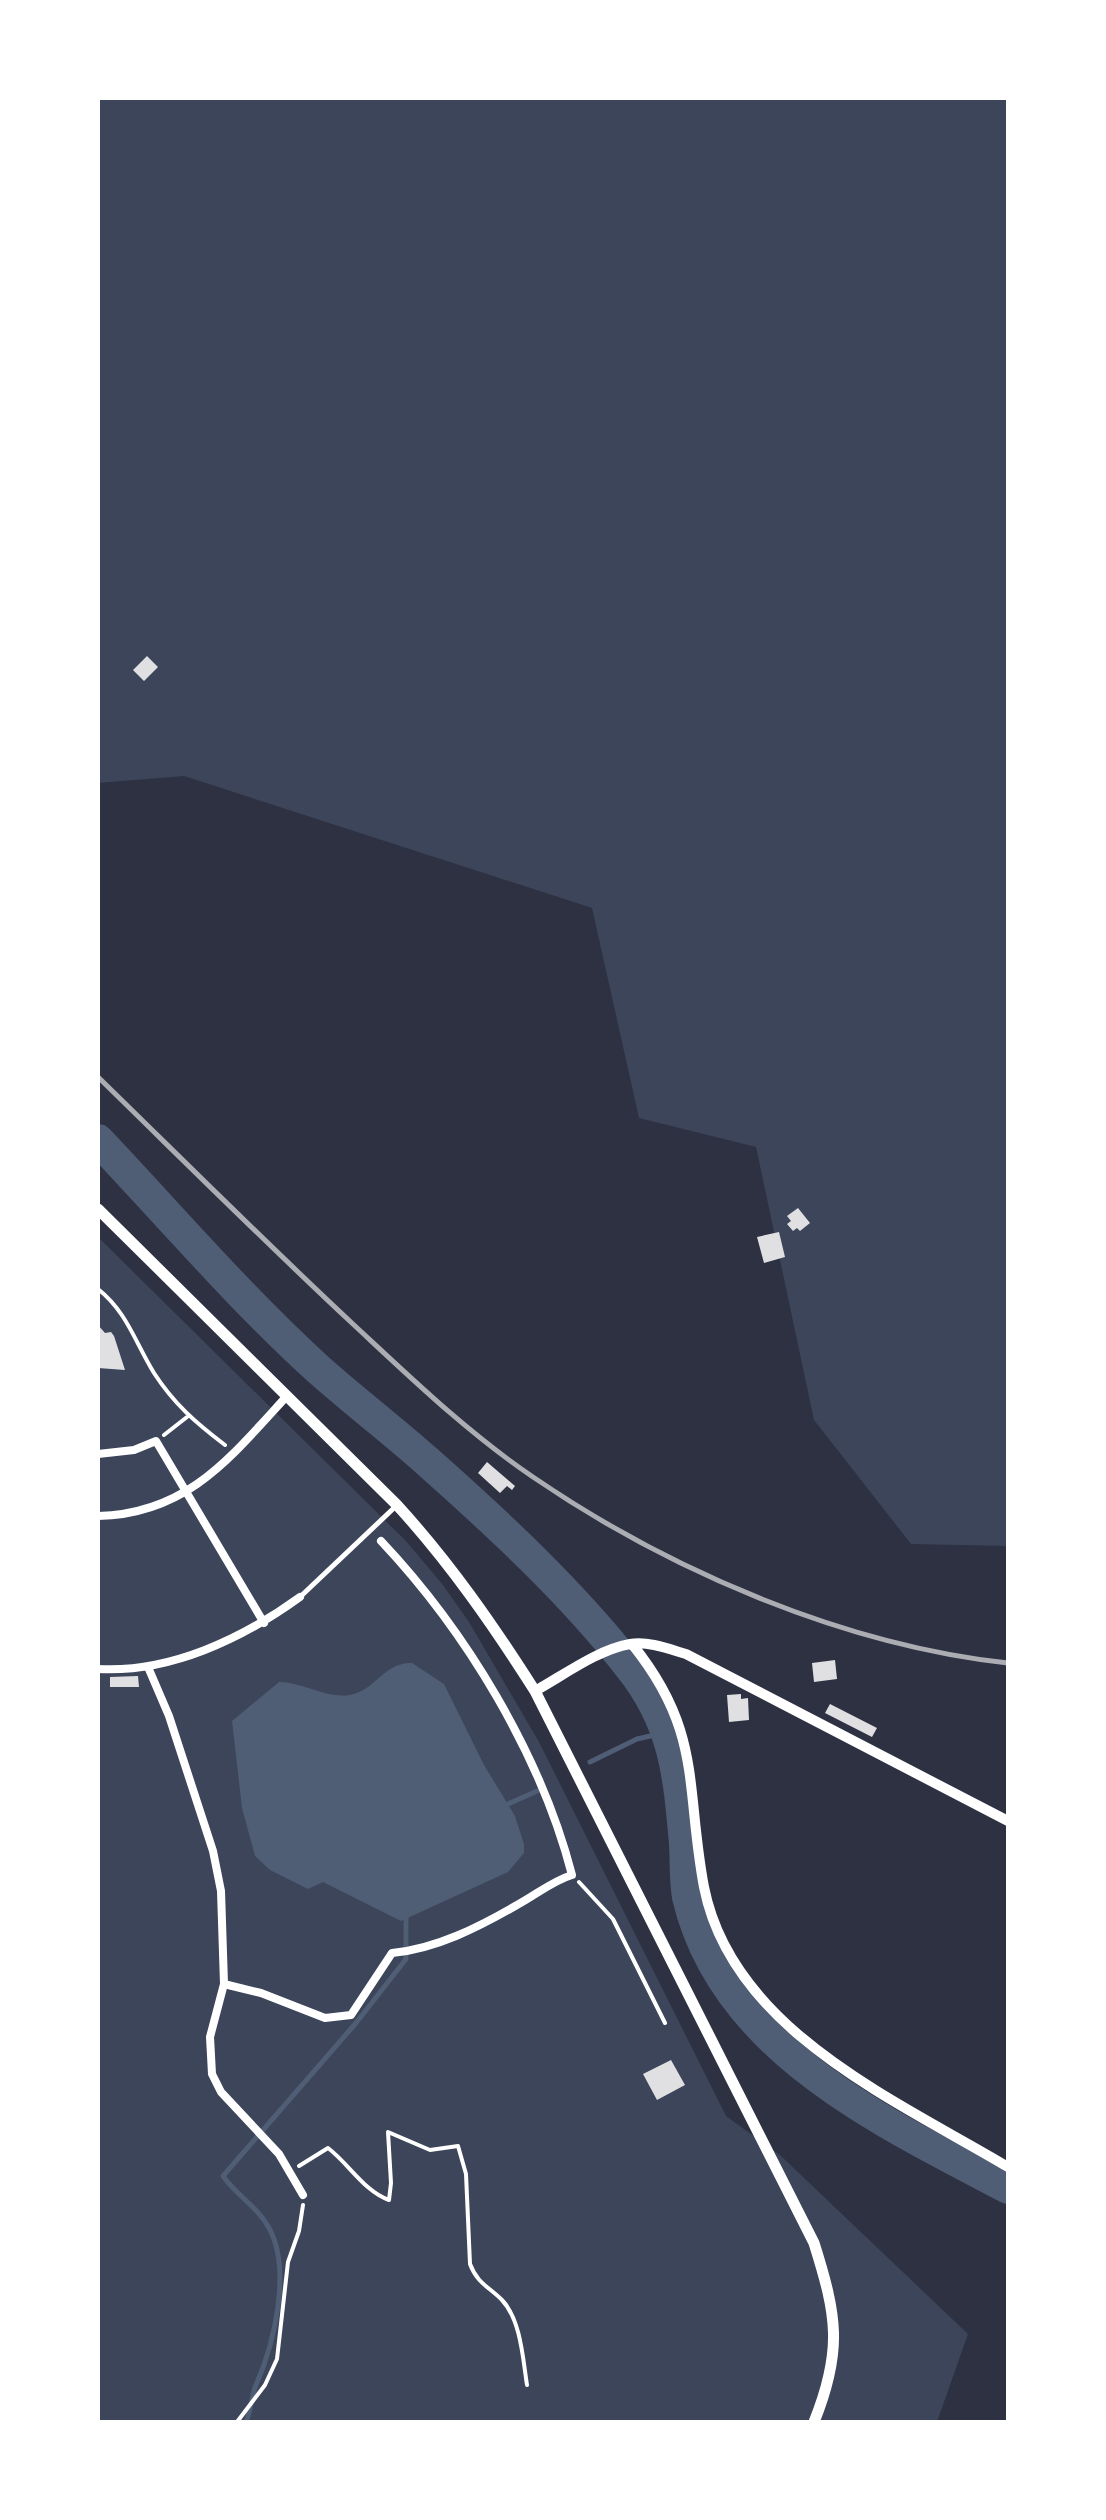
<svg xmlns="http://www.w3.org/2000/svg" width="1106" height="2520" viewBox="0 0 1106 2520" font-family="'Nunito Sans',sans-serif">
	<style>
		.green { fill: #3c4559 }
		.water { fill: #4f5d75 }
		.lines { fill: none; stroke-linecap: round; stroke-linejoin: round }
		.stream { stroke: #4f5d75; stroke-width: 5 }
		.river { stroke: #4f5d75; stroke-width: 32 }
		.building { fill: #e0e0e3 }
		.path { stroke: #fff; stroke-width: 4 }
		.service { stroke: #fff; stroke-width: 5 }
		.pedestrian { stroke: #fff; stroke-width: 8 }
		.minor { stroke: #fff; stroke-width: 10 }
		.tertiary { stroke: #fff; stroke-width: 11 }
		.rail { stroke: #abadb3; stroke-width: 5 }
	</style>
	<rect width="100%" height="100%" fill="#2d3142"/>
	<!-- green -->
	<path class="green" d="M 98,98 L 1008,98 L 1008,1546 L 911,1544 L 814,1420 L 756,1147 L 639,1118 L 592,908 L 184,776 L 98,783 Z
		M 98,1237 L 406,1541 L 443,1585 L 469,1622 L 539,1742 L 726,2116 L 780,2155 L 968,2334 L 937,2422 L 98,2422 Z"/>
	<!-- water -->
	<path class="water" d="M 412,1663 L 444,1684 L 484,1765 L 515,1816 L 524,1844 L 524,1853 L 508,1872 L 401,1921 L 323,1882 L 308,1889 L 270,1870 L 255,1856 L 242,1808 L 232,1721 L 279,1682 C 303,1682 326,1699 350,1695 C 376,1690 384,1662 412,1663 Z"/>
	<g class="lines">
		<!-- stream -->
		<path class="stream" d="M 590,1762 L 637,1739 L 668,1732
			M 506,1805 L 537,1791
			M 246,2422 C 251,2411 251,2397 256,2385 C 274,2344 292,2270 269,2228 C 258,2207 236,2195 223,2176 L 356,2023 L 406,1959 L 406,1913"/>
		<!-- river -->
		<path class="river" d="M 98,1140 C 170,1216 240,1298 318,1369 C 354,1401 392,1430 428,1462 C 499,1525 571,1592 630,1667 C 675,1723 679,1775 685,1844 C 686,1861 685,1880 688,1897 C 724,2050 884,2122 1008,2188"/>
	</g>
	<!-- building -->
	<path class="building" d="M 147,656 L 158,667 L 144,681 L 133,670 Z
		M 798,1208 L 810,1223 L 800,1231 L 797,1228 L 793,1231 L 787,1224 L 791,1221 L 787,1216 Z
		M 779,1232 L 785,1257 L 764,1263 L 757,1237 Z
		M 98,1325 L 105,1333 L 111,1332 L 114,1336 L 125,1370 L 98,1368 Z
		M 487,1462 L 515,1486 L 512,1490 L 507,1486 L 500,1493 L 478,1473 Z
		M 835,1660 L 837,1679 L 814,1682 L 812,1663 Z
		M 138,1676 L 139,1687 L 110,1687 L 110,1677 Z
		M 741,1694 L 741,1699 L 748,1698 L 749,1720 L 729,1722 L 727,1695 Z
		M 830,1704 L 877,1728 L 872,1737 L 825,1713 Z
		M 671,2060 L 685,2085 L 657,2100 L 643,2074 Z"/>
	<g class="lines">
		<!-- path -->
		<path class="path" d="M 98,1289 C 127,1312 135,1342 154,1373 C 174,1404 196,1423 225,1445
			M 164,1435 L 187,1417
			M 579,1882 L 613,1919 L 665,2023
			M 299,2166 L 328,2148 C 349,2164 364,2191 389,2200 L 391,2183 L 388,2132 L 430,2150 L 458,2146 L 466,2174 L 470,2264 C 477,2283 489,2287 502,2300 C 521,2320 523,2360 527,2385
			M 237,2422 L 265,2385 L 277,2359 L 288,2262 L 299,2231 L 303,2205"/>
		<!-- service -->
		<path class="service" d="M 300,1597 L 395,1507"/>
		<!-- pedestrian -->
		<path class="pedestrian" d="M 98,1454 L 134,1450 L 156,1441 L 264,1623
			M 98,1516 C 187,1514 230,1458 286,1397
			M 148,1667 L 169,1716 L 213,1851 L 221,1891 L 224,1984 L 210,2037 L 212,2074 L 221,2092 L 279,2154 L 303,2195
			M 98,1669 C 170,1673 242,1639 300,1597
			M 224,1984 L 261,1993 L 325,2018 L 351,2015 L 392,1953 C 436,1949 479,1927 517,1905 C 536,1895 552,1881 572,1875 C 541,1755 466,1631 381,1541"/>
		<!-- minor -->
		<path class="minor" d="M 632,1644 C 703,1732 685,1786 704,1887 C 732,2030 896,2100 1008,2167
			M 535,1691 C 564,1675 597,1650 630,1644 C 649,1641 669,1649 686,1654 L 1008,1821"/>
		<!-- tertiary -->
		<path class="tertiary" d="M 98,1209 L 397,1505 C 450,1563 493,1625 535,1691 L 814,2243 C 837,2316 843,2350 814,2422"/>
		<!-- rail -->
		<path class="rail" d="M 98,1077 C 183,1160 267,1244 354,1325 C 411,1378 468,1433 533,1477 C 669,1570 843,1645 1008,1663"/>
	</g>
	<!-- border -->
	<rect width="1106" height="2520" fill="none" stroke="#ffffff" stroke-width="200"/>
</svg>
